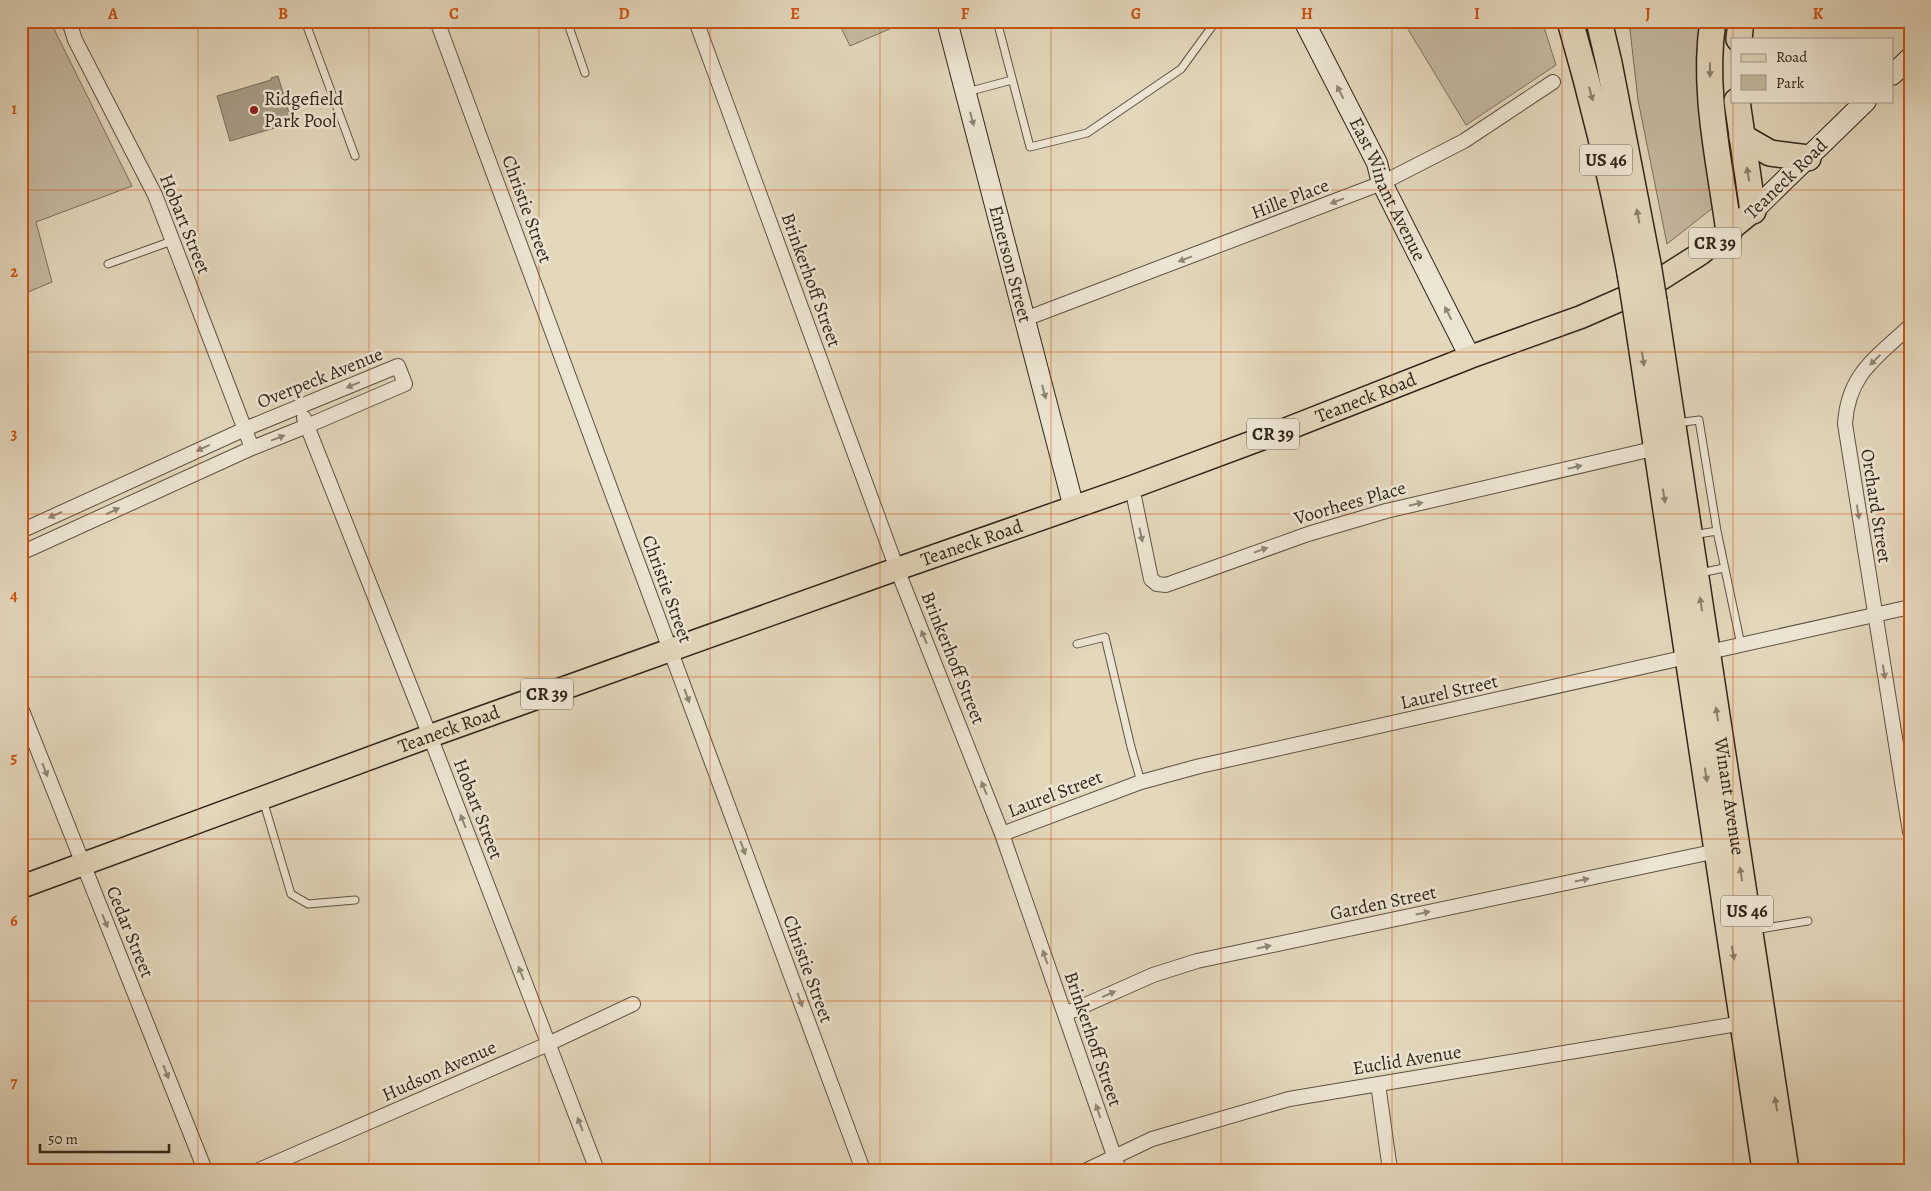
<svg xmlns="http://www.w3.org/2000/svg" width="1931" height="1191" viewBox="0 0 1931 1191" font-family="Alegreya,serif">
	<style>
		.green { fill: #c5b9a1; stroke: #7b705e }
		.water { fill: #a69b85; stroke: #776d5b }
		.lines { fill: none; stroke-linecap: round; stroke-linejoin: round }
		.lane-casing { stroke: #5e5343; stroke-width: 9 }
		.street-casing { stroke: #5e5343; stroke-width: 16 }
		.secondary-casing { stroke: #31271b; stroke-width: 22 }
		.primary-casing { stroke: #31271b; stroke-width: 25 }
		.highway-casing { stroke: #31271b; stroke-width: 28 }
		.lane { stroke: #ede5d3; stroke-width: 7 }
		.street { stroke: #ede5d3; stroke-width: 14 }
		.secondary { stroke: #ede5d3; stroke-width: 20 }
		.primary { stroke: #e3d7bc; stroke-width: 22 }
		.highway { stroke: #e3d7bc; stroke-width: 25 }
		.highway-bridge-casing { stroke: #31271b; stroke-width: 28; stroke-linecap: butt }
		.highway-bridge { stroke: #e3d7bc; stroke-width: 25 }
		.oneway { fill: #8a7f6c }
		.oneway2 { fill: #8f8677 }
		.grid { fill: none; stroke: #cd520e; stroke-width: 1; stroke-opacity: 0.55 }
		.poi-dot { fill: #8f2418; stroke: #ede5d3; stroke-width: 2 }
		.labels { text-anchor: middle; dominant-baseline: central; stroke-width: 5; stroke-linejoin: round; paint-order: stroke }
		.shield { fill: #ede5d3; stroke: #696052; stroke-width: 1 }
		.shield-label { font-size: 18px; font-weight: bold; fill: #31271b }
		.poi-label { font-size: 19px; fill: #31271b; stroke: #ede5d3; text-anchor: start }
		.street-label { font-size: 19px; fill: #31271b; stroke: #ede5d3 }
		.neatline { fill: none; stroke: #cd520e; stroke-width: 2 }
		.grid-label { font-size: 16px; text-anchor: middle; font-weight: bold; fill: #cd520e }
	</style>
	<rect width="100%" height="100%" fill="#e3d7bc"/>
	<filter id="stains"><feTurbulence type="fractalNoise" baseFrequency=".004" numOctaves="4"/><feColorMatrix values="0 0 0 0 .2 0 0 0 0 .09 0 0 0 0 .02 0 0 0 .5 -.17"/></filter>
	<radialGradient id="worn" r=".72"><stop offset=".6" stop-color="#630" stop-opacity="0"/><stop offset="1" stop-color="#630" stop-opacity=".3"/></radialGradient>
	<!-- green -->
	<path class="green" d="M 21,21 L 50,21 L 132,186 L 36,222 L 52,282 L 21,295 Z
		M 838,21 L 908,21 L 850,46 Z
		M 1403,21 L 1542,21 L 1556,65 L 1466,125 Z
		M 1629,21 L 1701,21 L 1714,207 L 1667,244 L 1638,100 Z"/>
	<!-- water -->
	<path class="water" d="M 278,76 L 292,123 L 230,141 L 217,96 L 271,80 L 271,78 Z"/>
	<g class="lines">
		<defs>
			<path id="lane" d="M 305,21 L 355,156
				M 567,21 L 585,73
				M 997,21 L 1030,147 L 1087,133 L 1181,69 L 1216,21
				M 967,92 L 1012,80
				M 108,264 L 172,241
				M 1676,423 L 1699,420 L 1717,531 L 1741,645
				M 1692,535 L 1717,531
				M 1700,573 L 1724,568
				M 1077,644 L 1105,637 L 1131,747 L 1141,782
				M 263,800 L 291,894 L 308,904 L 355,900
				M 1754,930 L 1808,921"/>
			<path id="street" d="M 69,21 L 75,40 L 155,195 L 252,448
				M 437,21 L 863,1170
				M 696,21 L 897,569 L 1002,834 L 1119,1170
				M 1025,319 L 1382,183 L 1464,141 L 1553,82
				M 1910,326 C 1876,358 1848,374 1845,424 L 1910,832
				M 304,418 L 430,736 L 597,1170
				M 1132,487 L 1151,579 L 1157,584 L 1166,585 L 1308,534 L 1386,511 L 1657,448
				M 21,531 L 245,429 L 398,366 L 405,384 L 307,426 L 252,448 L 21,553
				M 21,708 L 205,1170
				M 1002,834 L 1141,782 L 1200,766 L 1910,607
				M 1065,1014 L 1153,975 L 1197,961 L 1717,851
				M 1378,1084 L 1390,1170
				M 259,1170 L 548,1044 L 633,1004
				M 1087,1170 L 1152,1139 L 1289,1099 L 1743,1023"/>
			<g id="secondary">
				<path id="s1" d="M 947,21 L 1074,508"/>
				<path id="s2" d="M 1304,21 L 1377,163 L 1382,183 L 1470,357"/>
				<path d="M 1892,75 L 1910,58"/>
				<path d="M 1753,211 L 1866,101"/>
			</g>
			<g id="primary">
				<path id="s3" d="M 21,887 L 430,736 L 897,569 L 1132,487 L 1269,436 L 1470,357 L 1581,317 L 1645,289 L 1700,254 L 1753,211"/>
			</g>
			<g id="highway">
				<path d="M 1570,21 C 1594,104 1614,188 1630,273"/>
				<path d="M 1599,21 L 1609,63 L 1648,264"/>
				<path d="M 1713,21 C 1702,90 1720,164 1729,232"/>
				<path d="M 1739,39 L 1741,21"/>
				<path d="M 1737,101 L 1753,211"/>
				<path d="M 1742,137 L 1770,153 L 1808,158"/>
				<path id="s4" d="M 1654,301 L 1786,1170"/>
				<path d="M 1636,311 L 1765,1170"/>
			</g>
		</defs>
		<!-- lane casing -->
		<use href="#lane" class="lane-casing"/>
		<!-- street casing -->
		<use href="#street" class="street-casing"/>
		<!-- secondary casing -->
		<use href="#secondary" class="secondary-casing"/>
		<!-- primary casing -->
		<use href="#primary" class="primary-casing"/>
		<!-- highway casing -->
		<use href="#highway" class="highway-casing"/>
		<!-- lane -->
		<use href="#lane" class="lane"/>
		<!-- street -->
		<use href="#street" class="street"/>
		<!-- secondary -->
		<use href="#secondary" class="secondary"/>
		<!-- primary -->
		<use href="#primary" class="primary"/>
		<!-- highway -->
		<use href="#highway" class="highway"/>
		<defs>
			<path id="highway-bridge" d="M 1648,264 L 1654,301
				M 1630,273 L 1636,311"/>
		</defs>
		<!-- highway-bridge casing -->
		<use href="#highway-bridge" class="highway-bridge-casing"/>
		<!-- highway-bridge -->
		<use href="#highway-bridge" class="highway-bridge"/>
	</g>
	<!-- one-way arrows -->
	<defs><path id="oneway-solid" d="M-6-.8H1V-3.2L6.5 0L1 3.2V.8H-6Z" transform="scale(1.25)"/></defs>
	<g class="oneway">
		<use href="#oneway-solid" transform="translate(1710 70) rotate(90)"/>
		<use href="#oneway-solid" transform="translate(1591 94) rotate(75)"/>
		<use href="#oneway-solid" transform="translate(1748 174) rotate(-99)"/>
		<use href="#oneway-solid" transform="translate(1638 216) rotate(-101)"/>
		<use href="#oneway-solid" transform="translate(1643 359) rotate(81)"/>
		<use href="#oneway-solid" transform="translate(1664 496) rotate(81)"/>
		<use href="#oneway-solid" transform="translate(1701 604) rotate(-99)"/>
		<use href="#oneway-solid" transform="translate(1717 714) rotate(-99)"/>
		<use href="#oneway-solid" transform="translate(1706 775) rotate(81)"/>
		<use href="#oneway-solid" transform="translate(1741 874) rotate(-99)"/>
		<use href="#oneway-solid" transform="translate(1733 953) rotate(81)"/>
		<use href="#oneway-solid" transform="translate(1776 1104) rotate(-99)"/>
	</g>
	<g class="oneway2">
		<use href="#oneway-solid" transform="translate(1340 92) rotate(-117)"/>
		<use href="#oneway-solid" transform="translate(972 119) rotate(75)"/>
		<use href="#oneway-solid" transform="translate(1337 201) rotate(159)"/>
		<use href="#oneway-solid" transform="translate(1185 259) rotate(159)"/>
		<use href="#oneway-solid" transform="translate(1448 313) rotate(-117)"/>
		<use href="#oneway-solid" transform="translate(1875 360) rotate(136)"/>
		<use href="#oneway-solid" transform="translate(353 385) rotate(157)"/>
		<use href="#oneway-solid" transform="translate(1044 392) rotate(75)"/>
		<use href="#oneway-solid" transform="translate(278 438) rotate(-21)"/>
		<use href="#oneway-solid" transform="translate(203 448) rotate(155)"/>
		<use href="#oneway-solid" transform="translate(1575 467) rotate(-13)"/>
		<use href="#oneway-solid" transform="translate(1416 504) rotate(-13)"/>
		<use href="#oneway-solid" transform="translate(113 511) rotate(-25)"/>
		<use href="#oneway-solid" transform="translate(1858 512) rotate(81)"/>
		<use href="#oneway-solid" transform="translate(55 515) rotate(156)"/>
		<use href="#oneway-solid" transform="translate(1141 535) rotate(78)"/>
		<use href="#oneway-solid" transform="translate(1261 550) rotate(-20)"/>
		<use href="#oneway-solid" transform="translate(924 637) rotate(-112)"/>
		<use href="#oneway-solid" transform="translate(1884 672) rotate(81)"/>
		<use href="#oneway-solid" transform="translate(687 696) rotate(70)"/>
		<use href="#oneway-solid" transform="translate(45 770) rotate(69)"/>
		<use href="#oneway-solid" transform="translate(984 788) rotate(-112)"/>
		<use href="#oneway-solid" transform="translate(463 821) rotate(-111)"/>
		<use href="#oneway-solid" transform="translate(743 848) rotate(70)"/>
		<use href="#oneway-solid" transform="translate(1582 880) rotate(-12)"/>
		<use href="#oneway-solid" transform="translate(1423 913) rotate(-12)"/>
		<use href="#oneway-solid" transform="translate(105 921) rotate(68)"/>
		<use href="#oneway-solid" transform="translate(1264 947) rotate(-12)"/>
		<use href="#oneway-solid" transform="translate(1045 957) rotate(-109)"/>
		<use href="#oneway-solid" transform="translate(521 973) rotate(-111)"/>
		<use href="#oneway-solid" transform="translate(1109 994) rotate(-24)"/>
		<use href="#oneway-solid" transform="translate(800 1000) rotate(70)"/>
		<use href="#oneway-solid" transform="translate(166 1072) rotate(68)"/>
		<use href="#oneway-solid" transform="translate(1098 1111) rotate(-109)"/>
		<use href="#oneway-solid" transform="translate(580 1124) rotate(-111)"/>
	</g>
	<!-- grid -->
	<path class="grid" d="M 198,21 L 198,1170M 369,21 L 369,1170M 539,21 L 539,1170M 710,21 L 710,1170M 880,21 L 880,1170M 1051,21 L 1051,1170M 1221,21 L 1221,1170M 1392,21 L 1392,1170M 1562,21 L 1562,1170M 1733,21 L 1733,39M 1733,101 L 1733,1170M 21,190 L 1910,190M 21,352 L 1910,352M 21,514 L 1910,514M 21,677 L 1910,677M 21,839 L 1910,839M 21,1001 L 1910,1001"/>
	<!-- markers -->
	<circle class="poi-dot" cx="254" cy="110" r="5"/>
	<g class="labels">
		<!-- shield labels -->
		<g class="shield">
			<rect x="1580" y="144.5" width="52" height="31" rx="4"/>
			<rect x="1689" y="227.5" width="52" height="31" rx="4"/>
			<rect x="1247" y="418.5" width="52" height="31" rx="4"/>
			<rect x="521" y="678.5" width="52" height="31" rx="4"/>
			<rect x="1721" y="895.5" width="52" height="31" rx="4"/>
		</g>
		<g class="shield-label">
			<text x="1606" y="160">US 46</text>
			<text x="1715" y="243">CR 39</text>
			<text x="1273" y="434">CR 39</text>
			<text x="547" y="694">CR 39</text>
			<text x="1747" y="911">US 46</text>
		</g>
		<!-- poi labels -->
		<g class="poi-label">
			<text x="264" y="99">Ridgefield<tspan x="264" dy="22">Park Pool</tspan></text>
		</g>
		<!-- street labels -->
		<g class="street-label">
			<text transform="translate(1786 179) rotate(-44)">Teaneck Road</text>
			<text stroke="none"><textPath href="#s2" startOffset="188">East Winant Avenue</textPath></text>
			<text transform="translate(1290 199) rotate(-21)">Hille Place</text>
			<text transform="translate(527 209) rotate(70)">Christie Street</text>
			<text transform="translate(185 224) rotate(68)">Hobart Street</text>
			<text stroke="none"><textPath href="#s1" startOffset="251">Emerson Street</textPath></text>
			<text transform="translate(811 280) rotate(70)">Brinkerhoff Street</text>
			<text transform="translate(320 378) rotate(-22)">Overpeck Avenue</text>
			<text stroke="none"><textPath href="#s3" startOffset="1431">Teaneck Road</textPath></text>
			<text transform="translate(1350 503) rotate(-16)">Voorhees Place</text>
			<text transform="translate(1876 506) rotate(81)">Orchard Street</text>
			<text stroke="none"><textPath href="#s3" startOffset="1011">Teaneck Road</textPath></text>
			<text transform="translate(667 589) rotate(70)">Christie Street</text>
			<text transform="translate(953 658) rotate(68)">Brinkerhoff Street</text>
			<text transform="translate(1449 692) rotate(-13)">Laurel Street</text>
			<text stroke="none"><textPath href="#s3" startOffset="456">Teaneck Road</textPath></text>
			<text transform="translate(1055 794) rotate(-21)">Laurel Street</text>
			<text stroke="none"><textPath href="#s4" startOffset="501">Winant Avenue</textPath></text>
			<text transform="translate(478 809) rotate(69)">Hobart Street</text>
			<text transform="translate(1383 903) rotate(-12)">Garden Street</text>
			<text transform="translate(130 932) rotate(68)">Cedar Street</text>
			<text transform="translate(808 969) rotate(70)">Christie Street</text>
			<text transform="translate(1093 1039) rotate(71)">Brinkerhoff Street</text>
			<text transform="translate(1407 1060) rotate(-9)">Euclid Avenue</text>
			<text transform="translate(439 1071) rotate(-24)">Hudson Avenue</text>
		</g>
	</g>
	<!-- margin -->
	<rect width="1931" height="1191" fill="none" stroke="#e3d7bc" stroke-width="55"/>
	<!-- legend -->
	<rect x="1731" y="38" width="162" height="65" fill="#ede5d3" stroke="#a29989"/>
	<rect x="1741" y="54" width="25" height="8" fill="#e3d7bc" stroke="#a29989"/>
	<text x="1776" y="62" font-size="15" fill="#31271b">Road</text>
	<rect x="1741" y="75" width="25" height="15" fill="#c5b9a1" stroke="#a29989"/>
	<text x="1776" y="88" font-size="15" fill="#31271b">Park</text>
	<!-- scale -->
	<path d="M40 1144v8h129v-8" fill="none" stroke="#31271b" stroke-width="2.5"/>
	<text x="48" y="1144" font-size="15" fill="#31271b" stroke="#ede5d3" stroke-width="4" paint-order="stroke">50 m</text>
	<rect x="28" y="28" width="1876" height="1136" class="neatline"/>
	<g class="grid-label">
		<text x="113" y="19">A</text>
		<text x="283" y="19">B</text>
		<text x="454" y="19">C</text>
		<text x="624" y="19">D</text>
		<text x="795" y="19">E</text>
		<text x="965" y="19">F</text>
		<text x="1136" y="19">G</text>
		<text x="1307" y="19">H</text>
		<text x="1477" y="19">I</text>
		<text x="1648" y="19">J</text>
		<text x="1818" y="19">K</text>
		<text x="14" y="114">1</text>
		<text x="14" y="277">2</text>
		<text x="14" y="439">3</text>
		<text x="14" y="601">4</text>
		<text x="14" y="763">5</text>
		<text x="14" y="926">6</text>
		<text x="14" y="1088">7</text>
	</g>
	<rect width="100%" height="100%" filter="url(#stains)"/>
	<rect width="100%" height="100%" fill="url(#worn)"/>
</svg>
